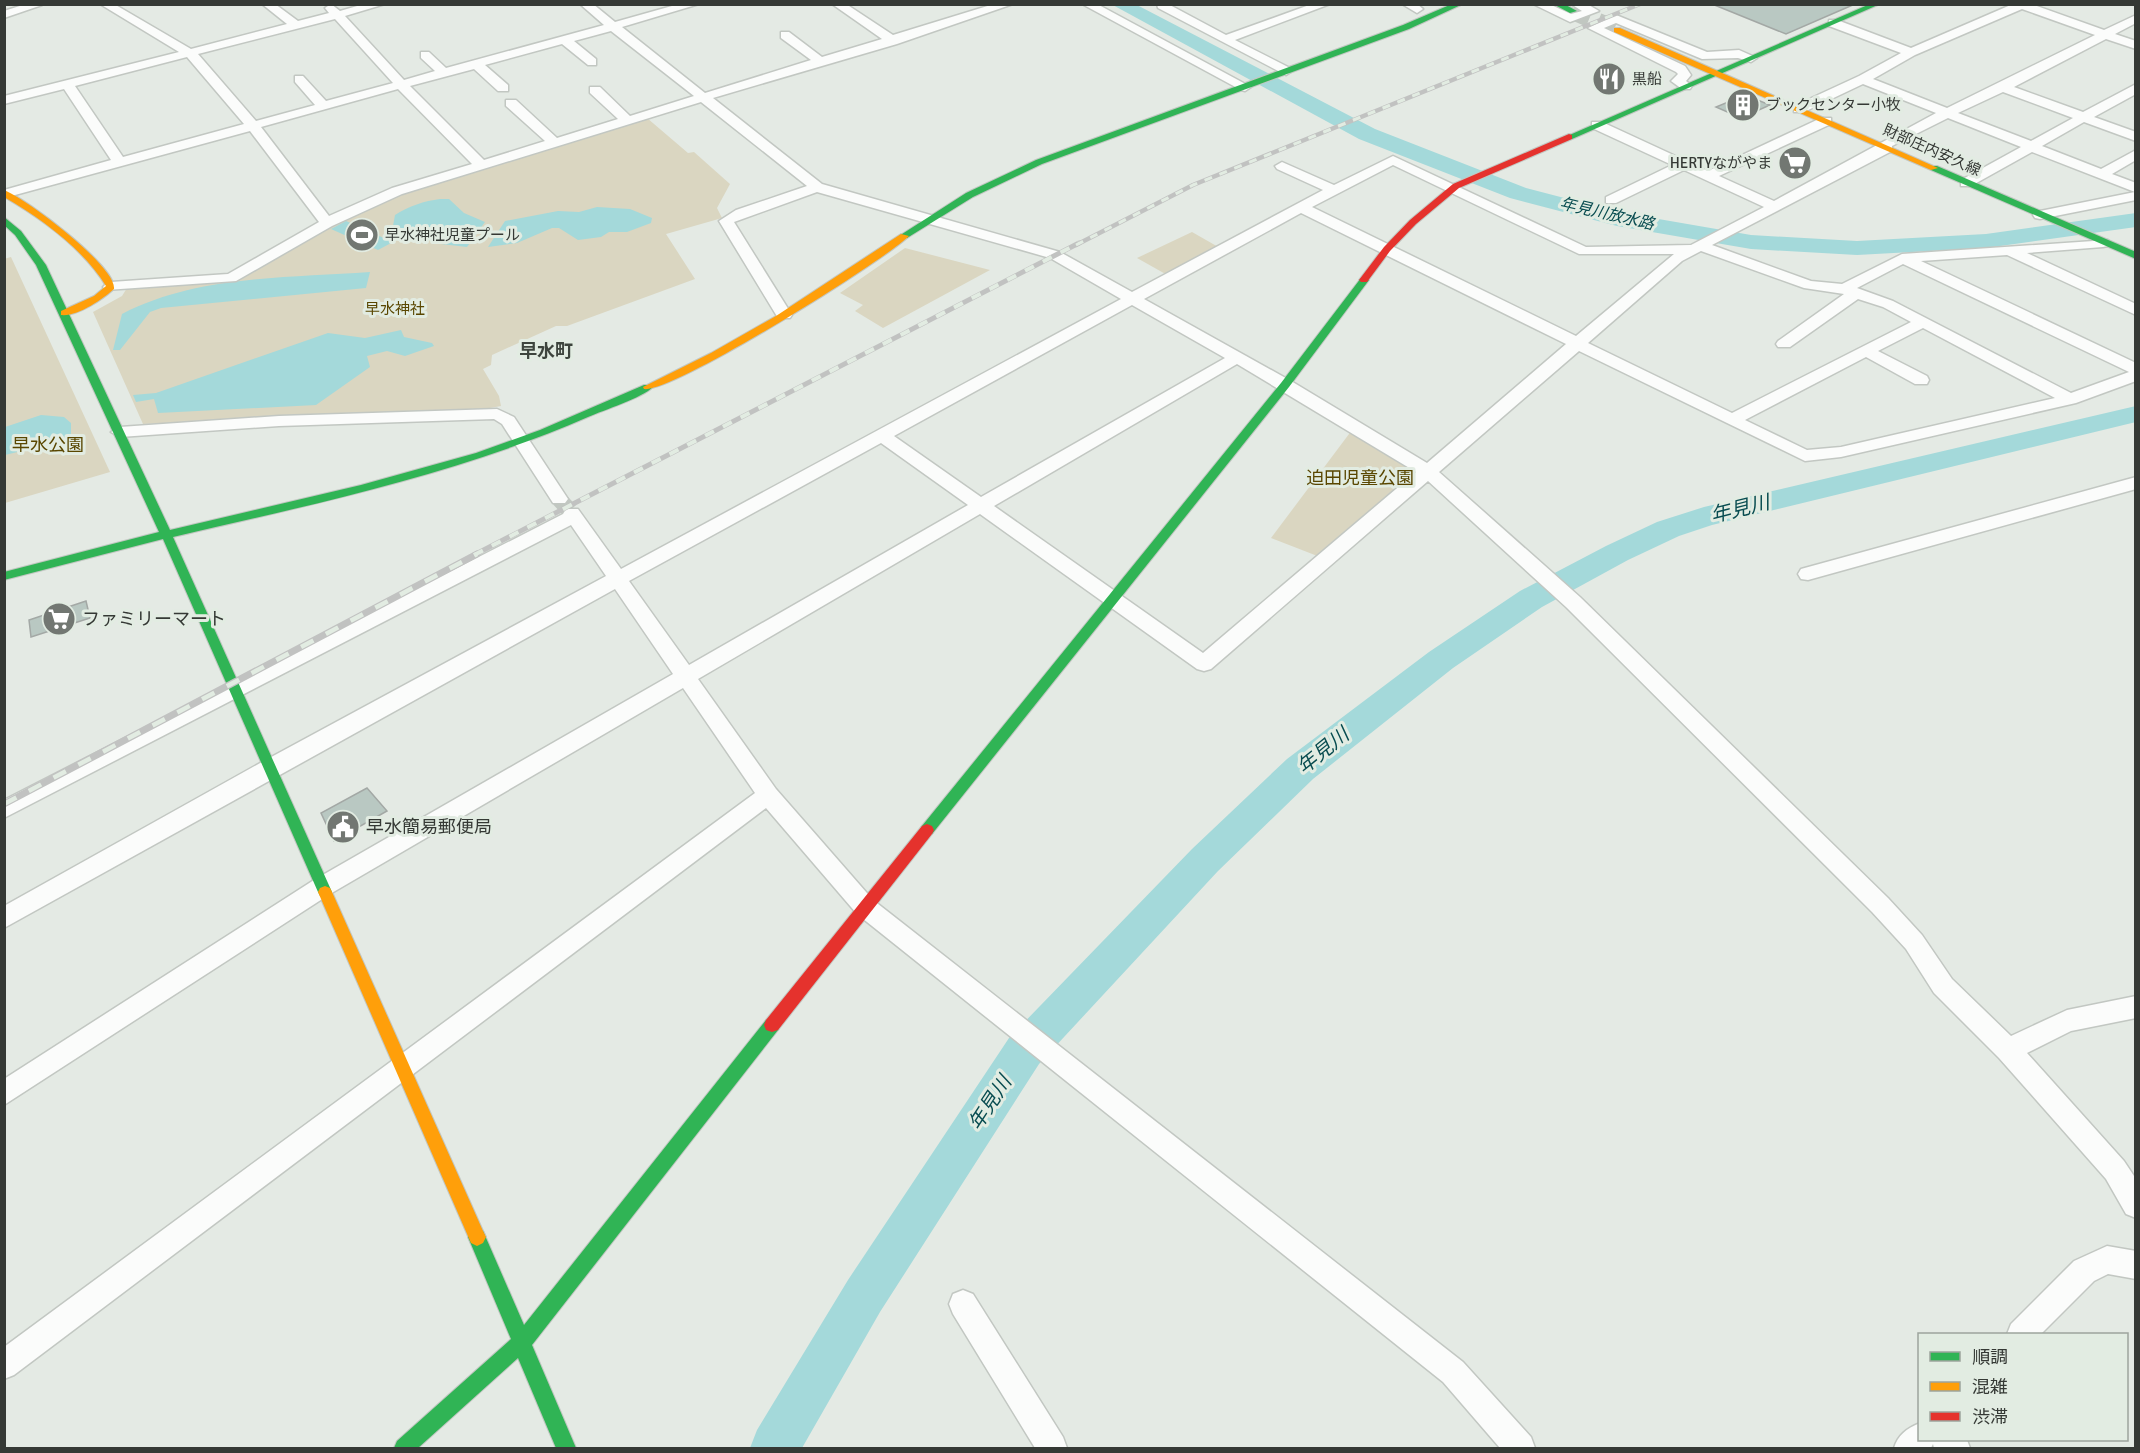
<svg xmlns="http://www.w3.org/2000/svg" width="2140" height="1453" viewBox="0 0 2140 1453" font-family="Signika,'Noto Sans JP',sans-serif">
	<style>
		.green { fill: #dad6c1 }
		.water { fill: #a4d9da }
		.lines { fill: none; stroke-linecap: round; stroke-linejoin: round }
		.river { fill: #a4d9da; fill-rule: evenodd }
		.building { fill: #b9c8c2; stroke: #a3a8a5; stroke-width: 1.5 }
		.street-tunnel { stroke: #c1c7c1; stroke-width: 16; stroke-dasharray: 16 8; stroke-linecap: butt }
		.secondary-tunnel { stroke: #c1c7c1; stroke-width: 18; stroke-dasharray: 18 9; stroke-linecap: butt }
		.street-casing { stroke: #c2c7c2; stroke-width: 3 }
		.fast-casing { stroke: #c2c7c2; stroke-width: 2 }
		.slow-casing { stroke: #c2c7c2; stroke-width: 2 }
		.jam-casing { stroke: #c2c7c2; stroke-width: 2 }
		.street { fill: #fbfcfb; fill-rule: evenodd }
		.fast { fill: #30b455; fill-rule: evenodd }
		.slow { fill: #ff9f0a; fill-rule: evenodd }
		.jam { fill: #e5322d; fill-rule: evenodd }
		.rail-far2-casing { stroke: #c1c2c1; stroke-width: 4.5 }
		.rail-far1-casing { stroke: #c1c2c1; stroke-width: 5 }
		.rail-casing { stroke: #c1c2c1; stroke-width: 7 }
		.rail-far2 { stroke: #e2ece2; stroke-width: 3; stroke-dasharray: 8; stroke-linecap: butt }
		.rail-far1 { stroke: #e2ece2; stroke-width: 4; stroke-dasharray: 10; stroke-linecap: butt }
		.rail { stroke: #e2ece2; stroke-width: 4.5; stroke-dasharray: 14; stroke-linecap: butt }
		.labels { text-anchor: middle; dominant-baseline: central; stroke-width: 6; stroke-linejoin: round; paint-order: stroke }
		.far-poi-label { font-size: 15px; fill: #353935; stroke: #e2ece2; text-anchor: start }
		.far-street-label { font-size: 15px; fill: #353935; stroke: #e2ece2 }
		.far-park-label { font-size: 15px; fill: #594600; stroke: #e2ece2 }
		.far-water-label { font-size: 16px; font-style: italic; fill: #084c50; stroke: #e2ece2 }
		.far-quarter-label { font-size: 18px; font-weight: bold; fill: #3d443d; stroke: #e2ece2 }
		.park-label { font-size: 18px; fill: #594600; stroke: #e2ece2 }
		.poi-label { font-size: 18px; fill: #353935; stroke: #e2ece2; text-anchor: start }
		.water-label { font-size: 20px; font-style: italic; fill: #084c50; stroke: #e2ece2 }
	</style>
	<rect width="100%" height="100%" fill="#e4eae4"/>
	<!-- green -->
	<path class="green" d="M 647,118 L 688,153 L 694,152 L 730,184 L 717,208 L 722,218 L 666,234 L 695,279 L 567,326 L 556,326 L 492,355 L 491,365 L 483,369 L 499,396 L 501,406 L 479,410 L 143,424 L 93,312 L 122,296 L 127,288 L 223,281 L 398,192 Z
		M 1192,232 L 1220,248 L 1169,276 L 1137,258 Z
		M 905,248 L 990,270 L 883,328 L 855,311 L 863,305 L 840,293 Z
		M 11,257 L 110,472 L 5,503 L 4,259 Z
		M 1352,430 L 1416,474 L 1320,557 L 1271,538 Z"/>
	<!-- water -->
	<path class="water" d="M 440,199 L 449,199 L 464,213 L 485,222 L 467,247 L 441,244 L 393,226 L 395,215 C 409,206 424,201 440,199 Z
		M 597,207 L 630,209 L 652,218 L 651,223 L 627,232 L 609,232 L 601,237 L 578,240 L 559,228 L 552,228 L 517,243 L 488,247 L 505,221 L 558,211 L 579,212 Z
		M 346,221 L 393,242 L 378,250 L 331,229 Z
		M 370,272 L 366,288 L 161,308 L 150,312 L 120,350 L 113,350 L 122,314 C 197,275 288,278 370,272 Z
		M 401,330 L 404,337 L 432,343 L 434,346 L 405,356 L 387,351 L 367,356 L 370,367 L 316,405 L 158,413 L 154,399 L 136,402 L 133,395 L 156,393 L 328,333 L 365,338 Z
		M 41,415 L 64,417 L 71,423 L 71,439 L 5,455 L 5,427 Z"/>
	<g class="lines">
		<!-- river -->
		<path class="river" d="M 1111,4 L 1135,4 L 1375,129 L 1526,188 L 1618,212 L 1751,235 L 1857,241 L 1986,234 L 2136,213 L 2136,227 L 1986,248 L 1857,255 L 1751,249 L 1617,226 L 1510,198 L 1359,139 Z
			M 2136,406 L 2136,422 L 1712,525 L 1679,536 L 1628,560 L 1542,607 L 1453,668 L 1313,779 L 1218,871 L 1039,1064 L 880,1312 L 802,1448 L 750,1448 L 757,1430 L 848,1280 L 1009,1038 L 1192,849 L 1287,759 L 1429,652 L 1520,591 L 1606,546 L 1657,522 L 1704,507 Z"/>
	</g>
	<!-- building -->
	<path class="building" d="M 1712,4 L 1855,4 L 1786,34 Z
		M 1745,95 L 1770,105 L 1741,118 L 1716,107 Z
		M 86,601 L 90,618 L 31,637 L 29,620 Z
		M 367,788 L 387,811 L 334,841 L 321,813 Z"/>
	<g class="lines">
		<!-- street-tunnel -->
		<path class="street-tunnel" d="M 559,499 L 572,513"/>
		<!-- secondary-tunnel -->
		<path class="secondary-tunnel" d="M 1573,11 L 1617,30"/>
		<defs>
			<path id="street" d="M 26,4 L 42,5 L 4,18 L 4,11 Z
				M 100,4 L 114,4 L 191,49 L 287,24 L 262,4 L 275,4 L 298,21 L 329,13 L 325,8 L 331,4 L 340,11 L 364,4 L 385,4 L 345,16 L 404,80 L 435,71 L 421,58 L 421,52 L 429,52 L 446,68 L 604,25 L 580,4 L 593,4 L 615,22 L 679,4 L 699,4 L 622,27 L 705,93 L 811,60 L 781,38 L 781,32 L 789,32 L 822,57 L 882,39 L 832,4 L 846,4 L 893,35 L 994,4 L 1013,4 L 897,44 L 713,98 L 822,184 L 1060,252 L 1132,292 L 1323,190 L 1277,169 L 1275,166 L 1282,162 L 1334,185 L 1393,156 L 1586,247 L 1691,245 L 1764,207 L 1684,170 L 1616,203 L 1606,203 L 1606,197 L 1672,165 L 1592,128 L 1592,122 L 1602,122 L 1708,171 L 1821,118 L 1831,118 L 1831,124 L 1719,176 L 1774,201 L 1936,113 L 1863,84 L 1804,112 L 1794,112 L 1794,106 L 1859,76 L 1901,53 L 1829,26 L 1829,20 L 1837,20 L 1911,48 L 2013,4 L 2031,4 L 2104,30 L 2136,15 L 2136,23 L 2115,34 L 2136,41 L 2136,49 L 2106,39 L 2014,87 L 2083,112 L 2136,84 L 2136,94 L 2094,117 L 2136,132 L 2136,141 L 2084,122 L 2042,146 L 2101,169 L 2136,150 L 2136,160 L 2112,174 L 2136,183 L 2136,200 L 2040,219 L 2035,218 L 2033,215 L 2035,212 L 2135,192 L 2032,152 L 1971,186 L 1961,186 L 1961,180 L 2021,147 L 1948,118 L 1892,146 L 1892,151 L 1712,245 L 1811,281 L 1842,284 L 1902,254 L 2108,240 L 2110,243 L 2108,246 L 2103,247 L 2027,253 L 2136,304 L 2136,315 L 2007,255 L 1921,261 L 2136,363 L 2136,381 L 2076,403 L 1841,457 L 1805,461 L 1579,351 L 1439,472 L 1580,597 L 1888,898 L 1922,935 L 1952,979 L 2011,1036 L 2067,1010 L 2136,996 L 2136,1018 L 2071,1031 L 2027,1053 L 2124,1161 L 2136,1179 L 2136,1218 L 2126,1214 L 2106,1179 L 1999,1058 L 1934,993 L 1906,949 L 1872,912 L 1566,607 L 1428,481 L 1211,669 L 1204,671 L 1197,669 L 980,514 L 698,679 L 776,789 L 873,900 L 1463,1362 L 1531,1437 L 1535,1448 L 1500,1448 L 1443,1382 L 857,914 L 766,808 L 14,1375 L 4,1379 L 4,1347 L 755,793 L 683,688 L 330,894 L 4,1105 L 4,1079 L 314,880 L 673,674 L 615,589 L 4,928 L 4,906 L 262,762 L 606,576 L 571,525 L 4,818 L 4,800 L 563,514 L 566,509 L 578,509 L 621,569 L 1121,299 L 1050,258 L 817,192 L 734,222 L 792,315 L 790,318 L 778,318 L 719,221 L 736,210 L 807,186 L 701,102 L 402,194 L 332,226 L 236,281 L 106,290 L 103,287 L 106,284 L 111,282 L 228,274 L 319,222 L 250,131 L 4,198 L 4,190 L 111,160 L 64,89 L 4,104 L 4,96 L 179,52 ZM 2022,9 L 2095,35 L 1947,108 L 1873,79 L 1915,55 ZM 335,19 L 393,83 L 326,101 L 303,76 L 295,76 L 295,82 L 315,105 L 256,121 L 198,54 ZM 611,31 L 694,96 L 630,116 L 600,87 L 590,87 L 590,93 L 618,119 L 557,138 L 516,100 L 506,100 L 506,106 L 545,141 L 484,160 L 410,86 L 474,69 L 498,91 L 508,91 L 508,85 L 485,65 L 562,44 L 588,65 L 596,65 L 596,59 L 574,41 ZM 187,57 L 244,124 L 123,157 L 75,86 ZM 398,89 L 472,164 L 392,188 L 329,216 L 261,127 ZM 2003,92 L 2073,118 L 2031,141 L 1958,113 ZM 1393,165 L 1579,254 L 1674,254 L 1576,336 L 1312,207 ZM 1301,213 L 1566,344 L 1427,463 L 1291,381 L 1144,299 ZM 1701,251 L 1804,288 L 1844,294 L 1778,341 L 1776,344 L 1778,347 L 1790,347 L 1858,299 L 1883,307 L 1911,322 L 1732,413 L 1588,343 L 1682,261 ZM 1903,264 L 2129,372 L 2071,393 L 1893,301 L 1857,288 ZM 1132,305 L 1225,358 L 981,497 L 894,436 ZM 1923,328 L 2055,398 L 1841,447 L 1807,450 L 1745,420 L 1866,357 L 1915,384 L 1927,384 L 1929,380 L 1927,376 L 1878,351 ZM 1237,364 L 1416,472 L 1203,653 L 994,506 ZM 881,443 L 968,505 L 689,665 L 629,581 Z
				M 1082,4 L 1097,4 L 1251,87 L 1245,91 L 1241,90 Z
				M 1157,4 L 1168,4 L 1226,35 L 1312,4 L 1330,4 L 1235,40 L 1290,68 L 1292,71 L 1286,75 L 1158,8 Z
				M 1402,4 L 1417,4 L 1423,9 L 1417,13 Z
				M 1533,4 L 1549,4 L 1571,14 L 1582,11 L 1571,4 L 1587,4 L 1599,11 L 1570,22 Z
				M 1616,15 L 1707,52 L 1739,50 L 1757,58 L 1751,62 L 1738,58 L 1702,59 L 1616,23 L 1604,28 L 1685,66 L 1691,75 L 1686,81 L 1692,86 L 1690,89 L 1682,89 L 1671,81 L 1678,74 L 1676,72 L 1588,28 Z
				M 497,409 L 514,417 L 568,499 L 565,503 L 553,503 L 502,424 L 494,419 L 279,426 L 120,437 L 111,432 L 120,427 L 279,416 Z
				M 2136,477 L 2136,489 L 1808,580 L 1801,579 L 1798,574 L 1801,569 Z
				M 2107,1246 L 2136,1251 L 2136,1279 L 2108,1274 L 2094,1281 L 2041,1334 L 2007,1334 L 2011,1324 L 2074,1261 Z
				M 963,1290 L 973,1294 L 1063,1437 L 1067,1448 L 1035,1448 L 953,1314 L 949,1304 L 953,1294 Z
				M 1920,1423 L 1920,1440 L 1967,1440 L 1970,1448 L 1934,1448 L 1933,1444 L 1931,1448 L 1894,1448 C 1898,1435 1906,1429 1920,1423 Z"/>
			<path id="fast" d="M 1452,4 L 1463,4 L 1409,29 L 1042,164 L 973,197 L 907,238 L 899,236 L 966,193 L 1036,160 L 1403,25 Z
				M 1553,4 L 1564,4 L 1577,11 L 1570,13 Z
				M 1870,4 L 1880,4 L 1572,139 L 1565,137 Z
				M 1931,166 L 1937,166 L 2136,252 L 2136,259 L 1931,170 Z
				M 4,217 L 21,231 L 46,265 L 170,530 L 361,485 L 476,453 L 540,430 L 644,385 L 652,385 L 653,387 C 642,398 604,410 588,417 C 455,475 314,504 173,537 L 332,892 L 330,896 L 325,898 L 320,896 L 318,892 L 163,539 L 4,580 L 4,572 L 159,532 L 36,265 L 15,235 L 4,225 Z
				M 1364,277 L 1369,280 L 1289,387 L 932,834 L 922,834 L 920,830 L 922,826 L 1281,383 L 1361,278 Z
				M 772,1018 L 778,1020 L 780,1025 L 778,1030 L 532,1345 L 576,1448 L 556,1448 L 518,1358 L 418,1448 L 394,1448 L 397,1441 L 511,1339 L 468,1237 L 471,1231 L 477,1228 L 483,1231 L 524,1325 L 766,1020 Z"/>
			<path id="slow" d="M 1614,28 L 1620,28 L 1938,168 L 1931,170 L 1614,32 Z
				M 4,190 C 27,199 117,267 114,289 C 103,299 77,317 61,315 L 61,311 L 94,296 L 106,286 C 83,249 42,219 4,197 Z
				M 901,234 L 909,236 C 884,261 671,394 644,389 L 643,387 L 711,353 L 776,316 Z
				M 325,886 L 330,888 L 332,892 L 483,1231 L 486,1237 L 483,1243 L 477,1246 L 471,1243 L 318,892 L 320,888 Z"/>
			<path id="jam" d="M 1569,134 L 1572,135 L 1572,139 L 1459,188 L 1416,224 L 1390,251 L 1367,282 L 1361,282 L 1359,280 L 1384,247 L 1410,220 L 1453,184 Z
				M 927,824 L 932,826 L 934,830 L 932,834 L 778,1030 L 772,1032 L 766,1030 L 764,1025 L 766,1020 L 922,826 Z"/>
		</defs>
		<!-- street casing -->
		<use href="#street" class="street-casing"/>
		<!-- fast casing -->
		<use href="#fast" class="fast-casing"/>
		<!-- slow casing -->
		<use href="#slow" class="slow-casing"/>
		<!-- jam casing -->
		<use href="#jam" class="jam-casing"/>
		<!-- street -->
		<use href="#street" class="street"/>
		<!-- fast -->
		<use href="#fast" class="fast"/>
		<!-- slow -->
		<use href="#slow" class="slow"/>
		<!-- jam -->
		<use href="#jam" class="jam"/>
		<defs>
			<path id="rail-far2" d="M 1076,245 L 1193,185 L 1640,4"/>
			<path id="rail-far1" d="M 474,555 L 1079,243"/>
			<path id="rail" d="M 4,804 L 477,554"/>
		</defs>
		<!-- rail-far2 casing -->
		<use href="#rail-far2" class="rail-far2-casing"/>
		<!-- rail-far1 casing -->
		<use href="#rail-far1" class="rail-far1-casing"/>
		<!-- rail casing -->
		<use href="#rail" class="rail-casing"/>
		<!-- rail-far2 -->
		<use href="#rail-far2" class="rail-far2"/>
		<!-- rail-far1 -->
		<use href="#rail-far1" class="rail-far1"/>
		<!-- rail -->
		<use href="#rail" class="rail"/>
	</g>
	<!-- icons -->
	<defs>
		<symbol id="restaurant-disc" viewBox="-11 -11 22 22"><circle r="9.5" fill="#727772" stroke="#e2ece2"/><path d="M-5-6h1v4h1v-4h1v4h1v-4h1v5L-1.5 .5V6h-2V.5L-5-1ZM5-6V6H3V1.5H1.5Q1.5-4 5-6Z" fill="#fff"/></symbol>
		<symbol id="building-disc" viewBox="-11 -11 22 22"><circle r="9.5" fill="#727772" stroke="#e2ece2"/><path d="M-4-6H4V6H1V3H-1V6H-4ZM-2.5-4.3h1.7v1.8h-1.7ZM.8-4.3h1.7v1.8H.8ZM-2.5-1h1.7V.8h-1.7ZM.8-1h1.7V.8H.8Z" fill="#fff"/></symbol>
		<symbol id="supermarket-disc" viewBox="-11 -11 22 22"><circle r="9.5" fill="#727772" stroke="#e2ece2"/><path d="M-6-5.5h2.5l.6 2H6L4.5 2H-2.5L-4.4-4H-6ZM-1.5 3.2a1.3 1.3 0 1 0 .1 0ZM3 3.2a1.3 1.3 0 1 0 .1 0Z" fill="#fff"/></symbol>
		<symbol id="stadium-disc" viewBox="-11 -11 22 22"><circle r="9.5" fill="#727772" stroke="#e2ece2"/><path d="M0-5a6.5 5 0 1 0 0 10a6.5 5 0 1 0 0-10ZM-3.5-1.8h7v3.6h-7Z" fill="#fff"/></symbol>
		<symbol id="civic-disc" viewBox="-11 -11 22 22"><circle r="9.5" fill="#727772" stroke="#e2ece2"/><path d="M-.6-6.5H3V-4.5H.6V-3L4-1V1h2V6H-6V1h2V-1L-.6-3ZM-1.2 2.5V6h2.4V2.5Z" fill="#fff"/></symbol>
	</defs>
	<g fill-rule="evenodd">
		<use href="#restaurant-disc" x="1590" y="60" width="38" height="38"/>
		<use href="#building-disc" x="1724" y="86" width="38" height="38"/>
		<use href="#supermarket-disc" x="1776" y="144" width="38" height="38"/>
		<use href="#stadium-disc" x="343" y="216" width="38" height="38"/>
		<use href="#supermarket-disc" x="40" y="600" width="38" height="38"/>
		<use href="#civic-disc" x="324" y="808" width="38" height="38"/>
	</g>
	<g class="labels">
		<!-- far-poi labels -->
		<g class="far-poi-label">
			<text x="1632" y="79">黒船</text>
			<text x="1766" y="105">ブックセンター小牧</text>
			<text x="1772" y="163" text-anchor="end">HERTYながやま</text>
			<text x="385" y="235">早水神社児童プール</text>
		</g>
		<!-- far-street labels -->
		<g class="far-street-label">
			<text transform="translate(1932 150) rotate(24)">財部庄内安久線</text>
		</g>
		<!-- far-park labels -->
		<g class="far-park-label">
			<text x="395" y="309">早水神社</text>
		</g>
		<!-- far-water labels -->
		<g class="far-water-label">
			<text transform="translate(1607 214) rotate(13)">年見川放水路</text>
		</g>
		<!-- far-quarter labels -->
		<g class="far-quarter-label">
			<text x="546" y="351">早水町</text>
		</g>
		<!-- park labels -->
		<g class="park-label">
			<text x="48" y="445">早水公園</text>
			<text x="1360" y="478">迫田児童公園</text>
		</g>
		<!-- poi labels -->
		<g class="poi-label">
			<text x="82" y="619">ファミリーマート</text>
			<text x="366" y="827">早水簡易郵便局</text>
		</g>
		<!-- water labels -->
		<g class="water-label">
			<text transform="translate(1740 509) rotate(-14)">年見川</text>
			<text transform="translate(1323 751) rotate(-39)">年見川</text>
			<text transform="translate(990 1103) rotate(-57)">年見川</text>
		</g>
	</g>
	<!-- border -->
	<rect width="2140" height="1453" fill="none" stroke="#353935" stroke-width="12"/>
	<!-- legend -->
	<rect x="1918" y="1333" width="210" height="108" fill="#e2ece2" stroke="#9da49d" stroke-width="1.5"/>
	<rect x="1930" y="1352" width="30" height="9" fill="#30b455" stroke="#9da49d" stroke-width="1.5"/>
	<text x="1972" y="1363" font-size="18" fill="#353935">順調</text>
	<rect x="1930" y="1382" width="30" height="9" fill="#ff9f0a" stroke="#9da49d" stroke-width="1.5"/>
	<text x="1972" y="1393" font-size="18" fill="#353935">混雑</text>
	<rect x="1930" y="1412" width="30" height="9" fill="#e5322d" stroke="#9da49d" stroke-width="1.5"/>
	<text x="1972" y="1423" font-size="18" fill="#353935">渋滞</text>
</svg>
